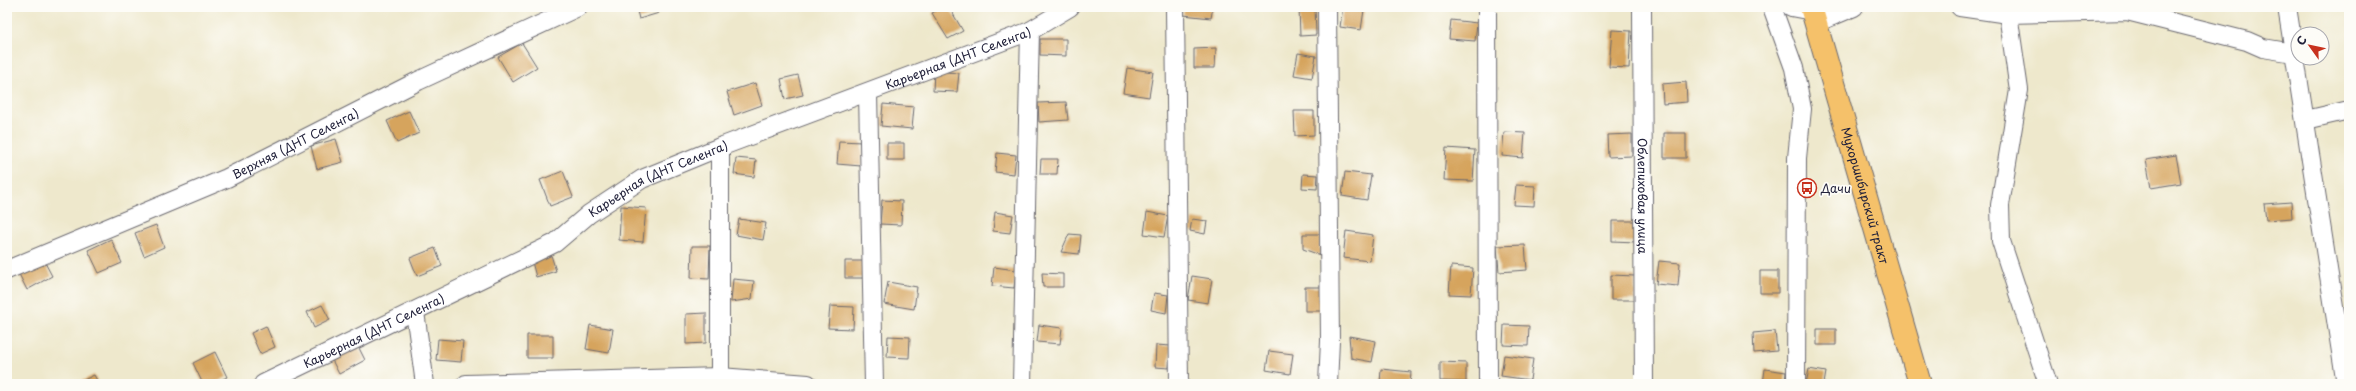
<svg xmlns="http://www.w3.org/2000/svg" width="2356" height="391" viewBox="0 0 2356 391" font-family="'Playpen Sans',sans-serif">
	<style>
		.building { fill: #d6a45d }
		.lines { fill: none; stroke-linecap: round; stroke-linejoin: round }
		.minor-casing { stroke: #69676e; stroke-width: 20 }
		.primary-casing { stroke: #69676e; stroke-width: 24 }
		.minor { stroke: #fff; stroke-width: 18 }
		.primary { stroke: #f5c16b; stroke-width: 22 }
		.labels { text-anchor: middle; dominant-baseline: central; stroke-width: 3.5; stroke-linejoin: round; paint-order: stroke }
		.street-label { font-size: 12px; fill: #22223b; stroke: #fdfcf7 }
		.poi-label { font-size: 12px; fill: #22223b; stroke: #fdfcf7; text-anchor: start }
	</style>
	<rect width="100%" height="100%" fill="#fdfcf7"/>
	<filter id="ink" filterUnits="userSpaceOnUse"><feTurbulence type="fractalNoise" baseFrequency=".025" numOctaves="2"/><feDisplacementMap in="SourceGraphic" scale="8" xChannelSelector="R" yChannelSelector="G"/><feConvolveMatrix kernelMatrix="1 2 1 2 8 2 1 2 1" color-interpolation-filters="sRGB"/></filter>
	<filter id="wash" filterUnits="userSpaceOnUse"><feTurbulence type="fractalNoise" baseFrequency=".012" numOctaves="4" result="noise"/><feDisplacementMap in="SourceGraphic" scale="16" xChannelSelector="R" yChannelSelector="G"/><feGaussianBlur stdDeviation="0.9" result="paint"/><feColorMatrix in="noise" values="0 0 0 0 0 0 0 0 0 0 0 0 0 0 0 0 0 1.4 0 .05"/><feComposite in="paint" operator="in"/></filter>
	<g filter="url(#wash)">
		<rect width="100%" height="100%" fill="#eee8cc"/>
		<g id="blocks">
			<!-- building -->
			<path class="building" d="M 636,7 L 657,7 L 659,13 L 639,19 Z
				M 943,7 L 949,7 L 963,31 L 948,39 L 932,13 Z
				M 1184,7 L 1213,7 L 1211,18 L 1183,15 Z
				M 1299,7 L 1315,7 L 1316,35 L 1300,36 Z
				M 1343,7 L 1364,10 L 1361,30 L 1340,27 Z
				M 1451,20 L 1477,23 L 1475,41 L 1449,39 Z
				M 1612,30 L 1631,31 L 1629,68 L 1609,67 Z
				M 1040,39 L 1066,39 L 1066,56 L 1040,55 Z
				M 522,43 L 537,67 L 513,82 L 498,57 Z
				M 1216,48 L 1215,68 L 1194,68 L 1194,49 Z
				M 1298,53 L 1316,56 L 1312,78 L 1294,75 Z
				M 1127,68 L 1153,72 L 1149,97 L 1123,93 Z
				M 934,71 L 959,73 L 957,92 L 933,91 Z
				M 798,75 L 803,95 L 785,99 L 781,79 Z
				M 1686,82 L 1687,102 L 1663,104 L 1662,84 Z
				M 755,83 L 762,105 L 734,115 L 727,92 Z
				M 1066,102 L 1068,120 L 1039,122 L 1038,103 Z
				M 883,104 L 914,107 L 912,129 L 881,126 Z
				M 409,111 L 419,133 L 397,143 L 387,121 Z
				M 1294,111 L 1314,111 L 1314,135 L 1295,136 Z
				M 1504,132 L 1525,133 L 1523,158 L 1502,156 Z
				M 1664,133 L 1686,133 L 1686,158 L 1664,158 Z
				M 1632,134 L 1632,156 L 1608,157 L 1607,135 Z
				M 336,139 L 343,162 L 317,169 L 311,146 Z
				M 839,141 L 862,142 L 861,166 L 837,164 Z
				M 887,143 L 904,143 L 904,160 L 887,160 Z
				M 1446,148 L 1475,150 L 1473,181 L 1444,180 Z
				M 997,153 L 1016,155 L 1014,174 L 995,172 Z
				M 2176,155 L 2181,183 L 2151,188 L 2146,160 Z
				M 736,158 L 756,160 L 754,177 L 734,174 Z
				M 1041,159 L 1058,159 L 1057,174 L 1040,174 Z
				M 563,171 L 573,197 L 550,206 L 540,180 Z
				M 1345,172 L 1371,175 L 1367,200 L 1342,196 Z
				M 1303,174 L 1318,175 L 1317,189 L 1302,188 Z
				M 1516,185 L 1535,186 L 1534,206 L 1514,205 Z
				M 882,200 L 902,201 L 901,225 L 880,224 Z
				M 2291,202 L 2292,218 L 2266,220 L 2264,204 Z
				M 621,206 L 646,208 L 643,242 L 619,240 Z
				M 995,212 L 1013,215 L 1010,233 L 993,231 Z
				M 1147,212 L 1168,216 L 1164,237 L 1144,234 Z
				M 739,219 L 766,223 L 763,240 L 736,235 Z
				M 1192,219 L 1207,221 L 1205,234 L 1190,231 Z
				M 1612,221 L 1637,221 L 1636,242 L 1612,241 Z
				M 156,225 L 164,247 L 144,256 L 135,233 Z
				M 1346,231 L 1373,235 L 1370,261 L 1343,258 Z
				M 1069,234 L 1081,235 L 1079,254 L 1061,252 Z
				M 1303,234 L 1320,234 L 1320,255 L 1303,249 Z
				M 111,239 L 122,263 L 99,273 L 88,250 Z
				M 1525,245 L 1527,270 L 1499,272 L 1497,246 Z
				M 692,246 L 710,246 L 709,279 L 691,278 Z
				M 435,248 L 442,266 L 417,276 L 410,258 Z
				M 550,252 L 556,271 L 536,277 L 531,258 Z
				M 42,257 L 52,276 L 27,290 L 17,270 Z
				M 845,261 L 863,261 L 863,278 L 845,278 Z
				M 1659,261 L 1680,263 L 1678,286 L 1656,284 Z
				M 1451,266 L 1473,268 L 1471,295 L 1449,294 Z
				M 994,267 L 1016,270 L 1014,288 L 992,286 Z
				M 1760,271 L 1778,271 L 1778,293 L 1760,293 Z
				M 1042,273 L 1063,274 L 1063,287 L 1043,287 Z
				M 1611,275 L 1635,276 L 1635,300 L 1611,300 Z
				M 1192,276 L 1212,279 L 1208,303 L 1188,300 Z
				M 733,279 L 754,281 L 752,299 L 731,302 Z
				M 888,282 L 917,287 L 914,309 L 884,304 Z
				M 1305,287 L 1322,287 L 1322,311 L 1305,311 Z
				M 1154,293 L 1168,295 L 1166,313 L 1151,310 Z
				M 322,305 L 330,320 L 314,328 L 307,312 Z
				M 830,306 L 854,307 L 853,329 L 828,328 Z
				M 706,313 L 706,343 L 686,344 L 686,314 Z
				M 590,325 L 613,329 L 609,353 L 586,349 Z
				M 1039,325 L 1062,328 L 1060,344 L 1037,342 Z
				M 1504,325 L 1529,326 L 1528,346 L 1503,345 Z
				M 266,326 L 275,347 L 260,354 L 251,333 Z
				M 1817,329 L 1836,329 L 1836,345 L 1817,345 Z
				M 1775,331 L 1777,351 L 1754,353 L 1753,333 Z
				M 527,335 L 553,335 L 553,358 L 527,358 Z
				M 888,336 L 910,337 L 909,358 L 887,357 Z
				M 1349,336 L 1376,341 L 1372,362 L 1351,358 Z
				M 438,339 L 463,341 L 461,362 L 436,360 Z
				M 1156,345 L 1171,346 L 1169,368 L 1155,367 Z
				M 358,346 L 365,360 L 339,374 L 332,360 Z
				M 1269,351 L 1293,354 L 1290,374 L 1266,370 Z
				M 215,352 L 227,377 L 213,384 L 203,384 L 193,363 Z
				M 1504,355 L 1533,359 L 1530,380 L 1501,376 Z
				M 1440,362 L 1466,363 L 1466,382 L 1440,381 Z
				M 1381,369 L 1411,372 L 1410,384 L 1380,384 Z
				M 1765,369 L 1786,372 L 1785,384 L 1763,384 Z
				M 1809,369 L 1826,372 L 1824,384 L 1806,384 Z
				M 94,375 L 99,384 L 78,384 L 78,383 Z"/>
		</g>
	</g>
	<g filter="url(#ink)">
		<use href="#blocks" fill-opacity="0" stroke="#69676e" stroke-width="1"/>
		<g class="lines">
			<defs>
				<g id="minor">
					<path d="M 1175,7 L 1179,384"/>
					<path d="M 1327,7 L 1330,341 L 1328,384"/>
					<path d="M 1487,7 L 1488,384"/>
					<path id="s1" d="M 1642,7 L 1644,384"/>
					<path d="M 1772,7 L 1794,68 L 1802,109 L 1797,158 L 1796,384"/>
					<path d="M 1791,7 L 1812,11"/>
					<path d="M 1960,7 L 2008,14 L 2127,11 L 2247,41 L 2263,48 L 2294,53"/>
					<path d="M 2287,7 L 2346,384"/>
					<path d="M 2008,14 L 2019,90 L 2000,205 L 2001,241 L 2048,384"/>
					<path d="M 1816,23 L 1854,7"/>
					<path d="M 868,93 L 874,384"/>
					<path d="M 2306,120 L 2349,110"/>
					<path id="s2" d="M 7,270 L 227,178 L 418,81 L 578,7"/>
					<path d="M 415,312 L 425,384"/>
					<path id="s3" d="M 263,384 L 555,243 L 589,214 L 642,179 L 720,147 L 1030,31 L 1070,7"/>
					<path d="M 466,384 L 720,377 L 808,384"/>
					<path d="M 720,384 L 720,147"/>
					<path d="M 1022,384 L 1030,31"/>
				</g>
				<g id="primary">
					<path id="s4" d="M 1811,7 L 1920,384"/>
				</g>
			</defs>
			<!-- minor casing -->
			<use href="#minor" class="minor-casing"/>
			<!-- primary casing -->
			<use href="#primary" class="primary-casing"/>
			<!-- minor -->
			<use href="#minor" class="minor"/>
			<!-- primary -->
			<use href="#primary" class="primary"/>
		</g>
	</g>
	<!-- icons -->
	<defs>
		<symbol id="bus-ring" viewBox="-11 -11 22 22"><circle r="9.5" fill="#fdfcf7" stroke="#c8321e" stroke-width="1.5"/><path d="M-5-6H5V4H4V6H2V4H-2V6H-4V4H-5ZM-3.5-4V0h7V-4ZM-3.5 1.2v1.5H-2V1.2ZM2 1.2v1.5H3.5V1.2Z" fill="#c8321e"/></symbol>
	</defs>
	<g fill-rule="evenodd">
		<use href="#bus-ring" x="1796" y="177" width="22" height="22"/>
	</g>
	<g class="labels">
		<!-- street labels -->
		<g class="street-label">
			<text stroke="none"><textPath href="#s3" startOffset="771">Карьерная (ДНТ Селенга)</textPath></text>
			<text stroke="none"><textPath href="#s2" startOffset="315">Верхняя (ДНТ Селенга)</textPath></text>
			<text stroke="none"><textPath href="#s3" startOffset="447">Карьерная (ДНТ Селенга)</textPath></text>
			<text stroke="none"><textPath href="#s1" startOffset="189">Облепиховая улица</textPath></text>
			<text stroke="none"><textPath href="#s4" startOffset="196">Мухоршибирский тракт</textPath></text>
			<text stroke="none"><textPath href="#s3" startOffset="123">Карьерная (ДНТ Селенга)</textPath></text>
		</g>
		<!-- poi labels -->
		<g class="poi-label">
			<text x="1821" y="188">Дачи</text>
		</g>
	</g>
	<!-- margin -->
	<rect width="2356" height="391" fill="none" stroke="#fdfcf7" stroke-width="24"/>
	<!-- north arrow -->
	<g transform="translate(2310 46) rotate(303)"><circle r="19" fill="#fdfcf7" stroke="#a5a5ac"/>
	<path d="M0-3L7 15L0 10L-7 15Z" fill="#c8321e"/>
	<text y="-6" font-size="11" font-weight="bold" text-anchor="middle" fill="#22223b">С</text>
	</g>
</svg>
